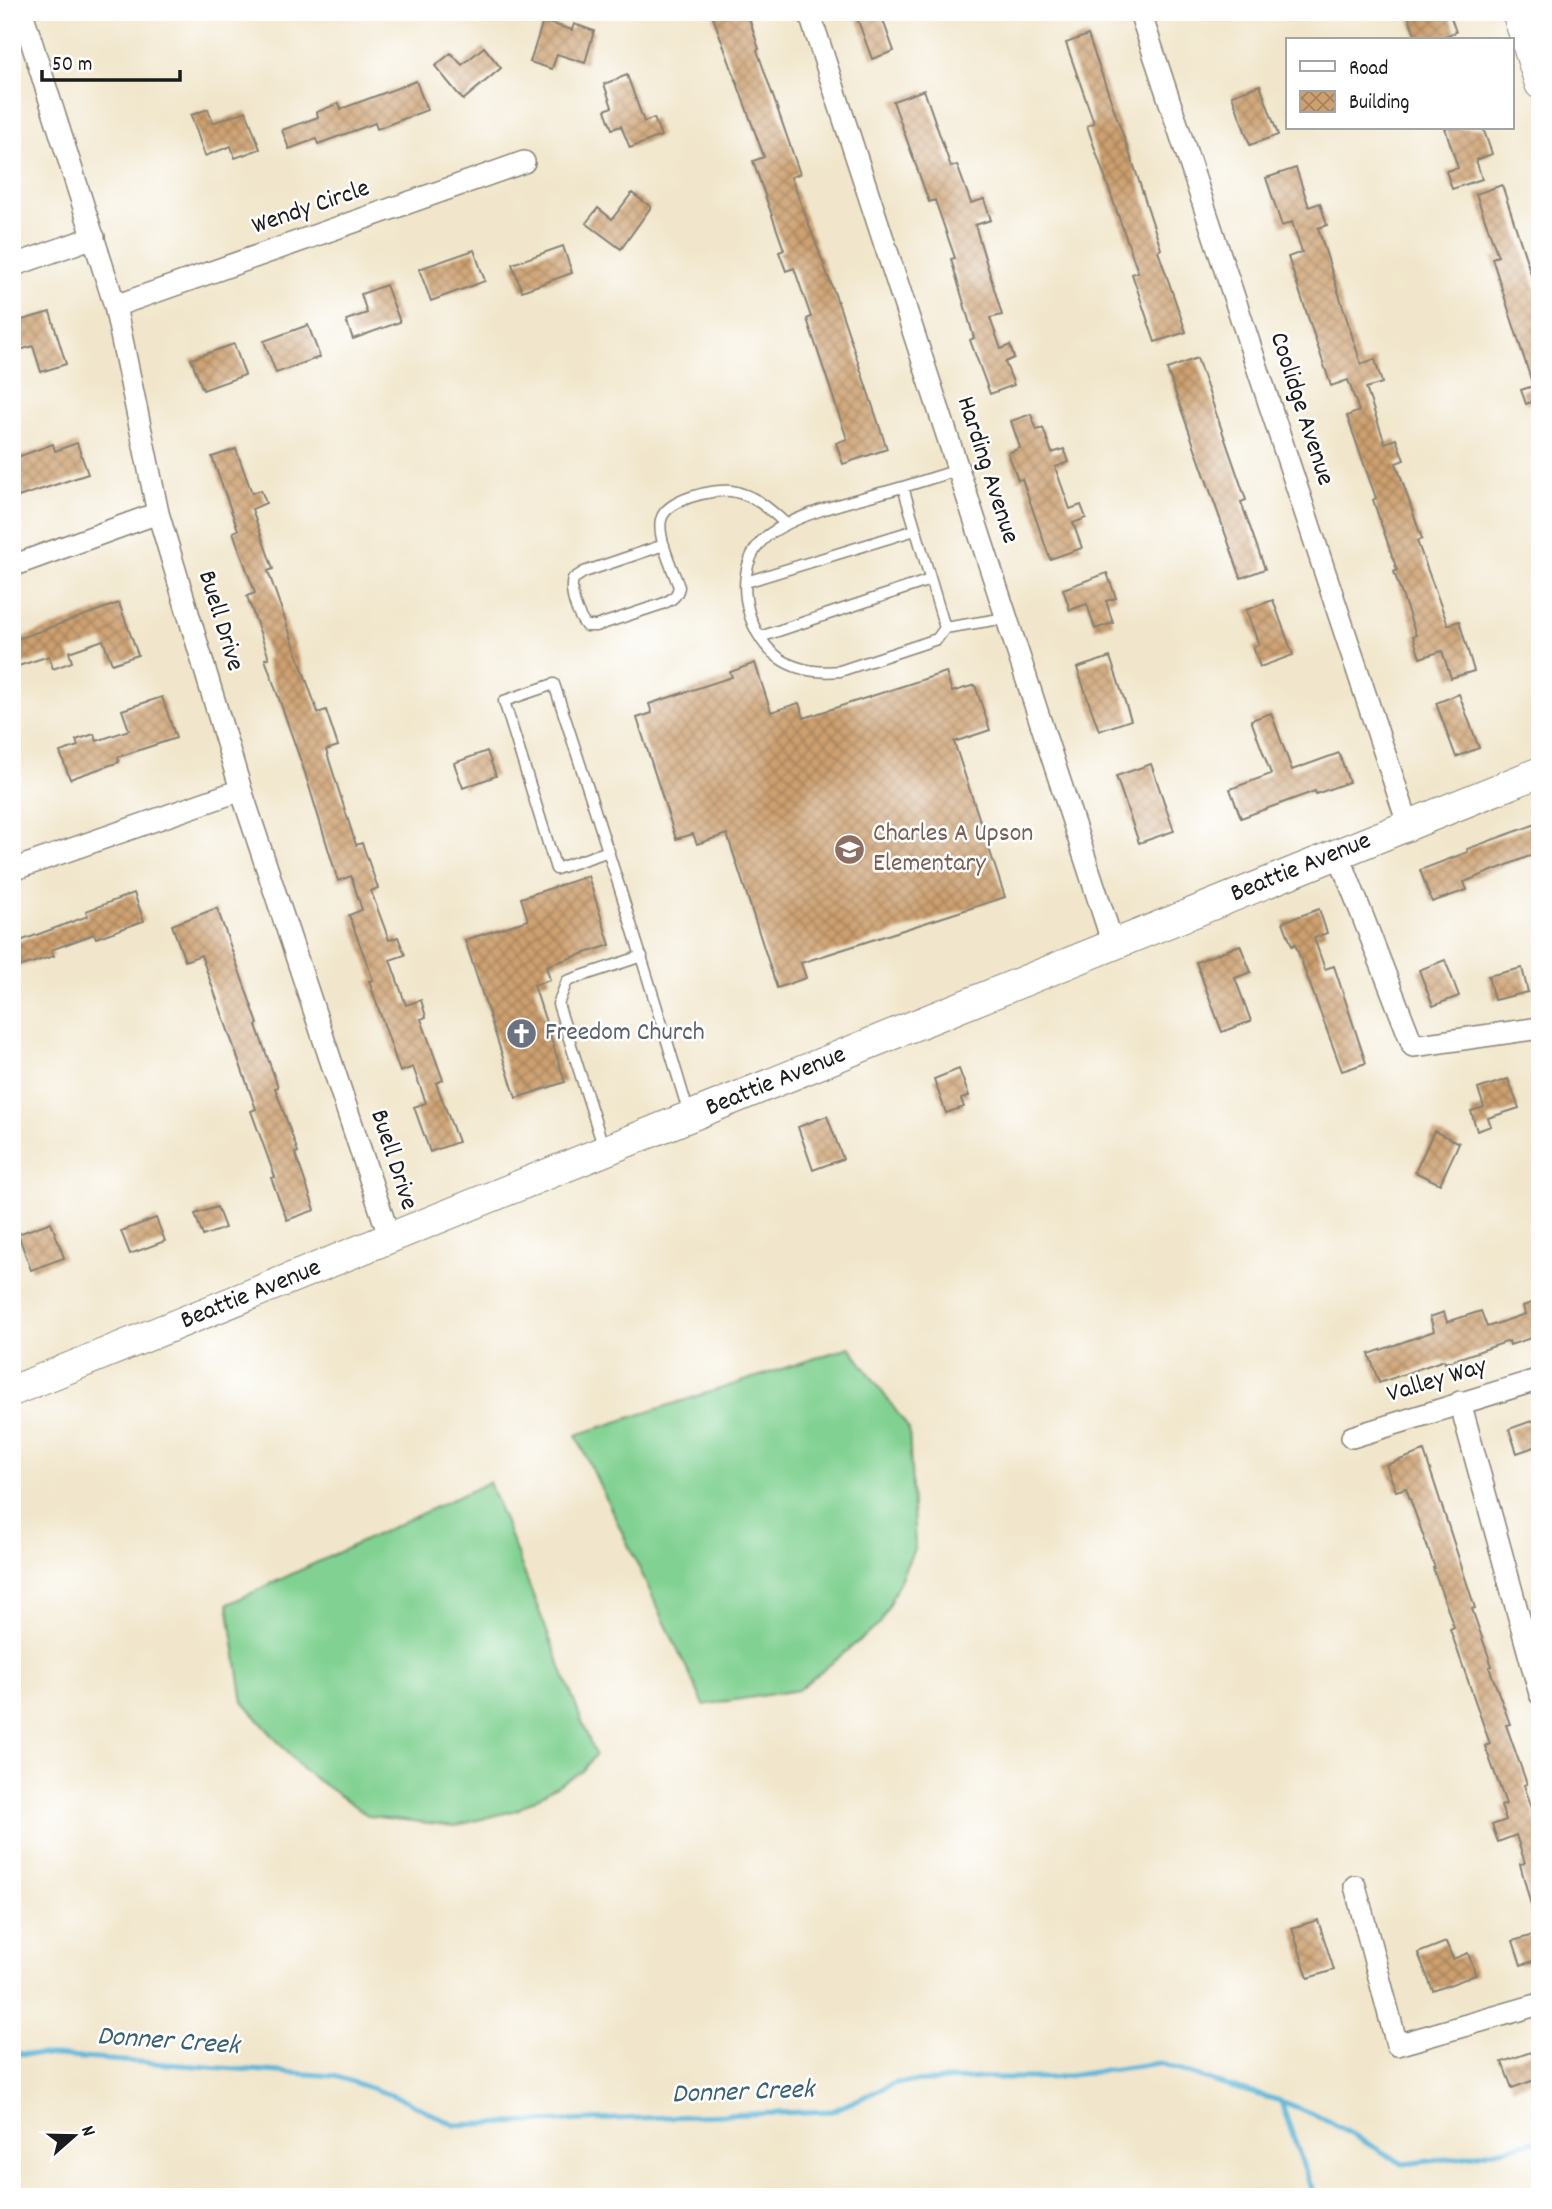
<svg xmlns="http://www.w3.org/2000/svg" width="1552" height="2209" viewBox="0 0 1552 2209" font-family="Dekko,sans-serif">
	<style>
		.grass { fill: #81d192; stroke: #4e7657; stroke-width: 2 }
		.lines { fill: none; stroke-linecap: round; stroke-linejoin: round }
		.stream { stroke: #5bb6d9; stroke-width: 5 }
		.building { fill: url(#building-cross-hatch) }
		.lane-casing { stroke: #868174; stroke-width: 13 }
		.street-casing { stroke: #868174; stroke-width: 24 }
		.secondary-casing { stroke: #868174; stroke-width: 32 }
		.lane { stroke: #fff; stroke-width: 10 }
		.street { stroke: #fff; stroke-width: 21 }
		.secondary { stroke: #fff; stroke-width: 30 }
		.labels { text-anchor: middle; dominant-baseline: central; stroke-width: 5; stroke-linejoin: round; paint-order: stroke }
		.street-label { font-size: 26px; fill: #1c1c1c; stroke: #fff }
		.education-label { font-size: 26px; fill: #785e54; stroke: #fff; text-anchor: start }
		.worship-label { font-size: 26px; fill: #5b616d; stroke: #fff; text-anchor: start }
		.water-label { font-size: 28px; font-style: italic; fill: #386171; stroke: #fff }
	</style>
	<defs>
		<pattern id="building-cross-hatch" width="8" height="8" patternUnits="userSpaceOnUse" patternTransform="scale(1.75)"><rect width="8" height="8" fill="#cda070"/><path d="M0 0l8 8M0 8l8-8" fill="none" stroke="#a6825b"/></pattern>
	</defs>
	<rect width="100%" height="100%" fill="#fff"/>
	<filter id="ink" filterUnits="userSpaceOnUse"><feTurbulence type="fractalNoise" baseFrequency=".0143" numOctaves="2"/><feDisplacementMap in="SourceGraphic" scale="14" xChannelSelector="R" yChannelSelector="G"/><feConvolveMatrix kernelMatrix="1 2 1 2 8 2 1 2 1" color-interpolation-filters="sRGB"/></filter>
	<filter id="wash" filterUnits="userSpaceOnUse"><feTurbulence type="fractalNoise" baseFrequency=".00686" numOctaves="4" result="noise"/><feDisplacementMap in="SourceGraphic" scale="28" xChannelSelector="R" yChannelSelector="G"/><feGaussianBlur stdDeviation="1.57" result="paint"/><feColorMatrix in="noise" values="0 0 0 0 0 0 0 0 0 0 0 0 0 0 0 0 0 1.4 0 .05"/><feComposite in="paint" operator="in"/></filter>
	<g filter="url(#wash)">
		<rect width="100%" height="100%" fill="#f1e6cb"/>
		<!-- grass -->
		<path class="grass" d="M 850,1347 L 909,1429 L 915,1547 L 880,1624 L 798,1690 L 704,1705 L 576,1435 Z
			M 489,1482 L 595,1755 L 583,1770 L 517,1810 L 454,1826 L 369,1816 L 303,1770 L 243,1702 L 228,1604 Z"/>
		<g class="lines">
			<!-- stream -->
			<path class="stream" d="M 12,2053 L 335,2076 L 403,2099 L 454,2125 L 832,2111 L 895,2083 L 981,2078 L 1051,2078 L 1159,2063 L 1214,2082 L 1281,2101 L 1325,2119 L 1403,2164 L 1465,2157 L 1540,2140
				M 1281,2102 L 1310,2184 L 1317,2197"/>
		</g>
		<g id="blocks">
			<!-- building -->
			<path class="building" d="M 726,12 L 747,12 L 759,49 L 757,50 L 800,174 L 791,177 L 840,308 L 887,449 L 843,464 L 836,443 L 847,439 L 807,319 L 811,317 L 794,268 L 786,271 L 779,252 L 784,250 L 753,161 L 764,157 L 713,17 Z
				M 858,12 L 880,12 L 894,51 L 872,59 L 857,18 L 860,17 Z
				M 1407,12 L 1449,12 L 1456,32 L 1432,40 L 1417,40 Z
				M 543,21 L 572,30 L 574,24 L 594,31 L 585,63 L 557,54 L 552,69 L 530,62 Z
				M 1088,35 L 1136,172 L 1161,249 L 1158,251 L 1186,332 L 1155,342 L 1132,274 L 1138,272 L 1087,126 L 1094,123 L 1066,43 Z
				M 484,47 L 501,68 L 463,100 L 435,66 L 451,53 L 462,65 Z
				M 627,75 L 644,122 L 654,118 L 661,136 L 630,148 L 621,126 L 612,129 L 605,110 L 612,107 L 604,84 Z
				M 416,81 L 427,110 L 377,129 L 375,123 L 318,144 L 316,139 L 289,149 L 282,130 L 318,117 L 317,112 L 339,103 L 341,109 Z
				M 1260,85 L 1278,135 L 1250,145 L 1232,95 Z
				M 924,90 L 951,167 L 957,165 L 971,203 L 984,199 L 991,220 L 975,225 L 1002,315 L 990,318 L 1001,349 L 1010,345 L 1014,358 L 1005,362 L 1014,385 L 990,394 L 970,340 L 974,338 L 951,259 L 955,258 L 935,200 L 929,202 L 893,101 Z
				M 208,109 L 213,123 L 246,111 L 260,149 L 235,158 L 231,146 L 205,156 L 191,115 Z
				M 1445,128 L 1483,128 L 1492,154 L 1476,160 L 1482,179 L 1452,189 L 1446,171 L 1458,168 Z
				M 1296,168 L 1309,207 L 1320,203 L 1327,225 L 1318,228 L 1361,364 L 1375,359 L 1382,383 L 1366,388 L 1385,443 L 1396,439 L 1404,460 L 1396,463 L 1422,539 L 1417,541 L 1448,625 L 1459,621 L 1474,671 L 1451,678 L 1442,651 L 1420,658 L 1413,636 L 1416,635 L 1394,572 L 1397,570 L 1373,500 L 1376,498 L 1347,416 L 1359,411 L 1348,380 L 1331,386 L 1288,257 L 1302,252 L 1292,222 L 1282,226 L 1266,178 Z
				M 1502,185 L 1540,302 L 1540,399 L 1526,404 L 1521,390 L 1533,386 L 1492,258 L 1498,256 L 1476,194 Z
				M 632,193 L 651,207 L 621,249 L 586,223 L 598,208 L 612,219 Z
				M 563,246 L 572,273 L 522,291 L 512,264 Z
				M 474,250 L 485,281 L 431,301 L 419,269 Z
				M 386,285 L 400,322 L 353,339 L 346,320 L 367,313 L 361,294 Z
				M 50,312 L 66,364 L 41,372 L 33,346 L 20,350 L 12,323 Z
				M 308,325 L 320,357 L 276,373 L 264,341 Z
				M 234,344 L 245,375 L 203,390 L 191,359 Z
				M 1197,358 L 1246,500 L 1241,502 L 1265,569 L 1241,578 L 1167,369 Z
				M 1031,414 L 1037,430 L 1043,428 L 1052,453 L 1064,449 L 1069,462 L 1055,467 L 1070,509 L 1081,505 L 1086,518 L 1073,523 L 1082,548 L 1050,559 L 1022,479 L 1018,480 L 1008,453 L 1020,448 L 1011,421 Z
				M 77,443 L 88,474 L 12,499 L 12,459 L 53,444 L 55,451 Z
				M 236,449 L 252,493 L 261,490 L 266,503 L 252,509 L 273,569 L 268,571 L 318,713 L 326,710 L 338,746 L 326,750 L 356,845 L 362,843 L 378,888 L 371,891 L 389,940 L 398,937 L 405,955 L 390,960 L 406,1005 L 421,1000 L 426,1017 L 421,1019 L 443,1080 L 436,1083 L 458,1142 L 430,1152 L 414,1107 L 426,1103 L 413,1067 L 400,1072 L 391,1045 L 369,981 L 373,980 L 349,915 L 362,910 L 351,876 L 338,881 L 305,773 L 265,659 L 269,658 L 247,596 L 255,593 L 233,532 L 238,530 L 212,457 Z
				M 1107,573 L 1116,598 L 1106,601 L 1113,623 L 1095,629 L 1087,604 L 1070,610 L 1063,589 Z
				M 1273,600 L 1293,655 L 1260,667 L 1253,647 L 1259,645 L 1246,610 Z
				M 119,603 L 138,655 L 112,664 L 103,640 L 69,652 L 72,662 L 53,669 L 49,656 L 12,668 L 12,641 Z
				M 1110,657 L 1131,720 L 1099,731 L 1077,668 Z
				M 755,663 L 771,712 L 799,703 L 804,718 L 946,672 L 952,692 L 975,685 L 990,730 L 954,742 L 1005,897 L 801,963 L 806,978 L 777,988 L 727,834 L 697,844 L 693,834 L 676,839 L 637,718 L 652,713 L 649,704 L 732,677 L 730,672 Z
				M 1459,694 L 1479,748 L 1456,757 L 1436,703 Z
				M 162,697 L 176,738 L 118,757 L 119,762 L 70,779 L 60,752 L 78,746 L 76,740 L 94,734 L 97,741 L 129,730 L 122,710 Z
				M 1271,713 L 1292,770 L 1339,753 L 1349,782 L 1316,794 L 1315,791 L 1241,818 L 1230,789 L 1271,774 L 1251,720 Z
				M 487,751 L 496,776 L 463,788 L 454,763 Z
				M 1151,764 L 1174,831 L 1139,843 L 1116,776 Z
				M 1536,824 L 1540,834 L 1540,852 L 1464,882 L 1467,890 L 1432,902 L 1420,870 L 1468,852 L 1467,849 Z
				M 588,876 L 610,945 L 546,966 L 550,980 L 534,985 L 565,1082 L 516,1098 L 465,940 L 528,920 L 521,898 Z
				M 134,893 L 144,921 L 96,938 L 94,934 L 51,950 L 54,956 L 12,969 L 12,944 L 88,916 L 86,911 Z
				M 217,908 L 258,1024 L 256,1025 L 278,1087 L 275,1088 L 298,1152 L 295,1153 L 315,1210 L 287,1220 L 271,1178 L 275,1177 L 251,1111 L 256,1109 L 201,955 L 185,961 L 172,925 Z
				M 1319,909 L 1327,933 L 1314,938 L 1325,969 L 1334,966 L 1366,1063 L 1342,1071 L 1295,944 L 1292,946 L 1283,922 Z
				M 1240,945 L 1251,972 L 1235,978 L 1251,1021 L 1222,1032 L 1196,962 Z
				M 1445,960 L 1459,996 L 1433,1006 L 1419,970 Z
				M 1522,968 L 1528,992 L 1494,1000 L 1488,976 Z
				M 959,1069 L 969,1096 L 961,1099 L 964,1107 L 946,1113 L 934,1079 Z
				M 1508,1079 L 1519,1108 L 1488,1118 L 1491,1126 L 1477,1131 L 1471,1111 L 1484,1107 L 1478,1089 Z
				M 827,1116 L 843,1159 L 813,1170 L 798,1127 Z
				M 1434,1131 L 1459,1143 L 1440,1184 L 1415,1172 Z
				M 217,1207 L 225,1228 L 203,1236 L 195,1214 Z
				M 156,1218 L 165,1241 L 130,1254 L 121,1231 Z
				M 51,1222 L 64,1258 L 31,1270 L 18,1234 Z
				M 1540,1300 L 1540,1348 L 1538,1349 L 1534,1337 L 1510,1345 L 1509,1341 L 1445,1363 L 1444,1360 L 1379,1383 L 1369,1354 L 1434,1331 L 1430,1317 L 1444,1312 L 1447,1322 L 1481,1311 L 1487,1327 L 1525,1314 L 1523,1306 Z
				M 1540,1418 L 1540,1445 L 1517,1453 L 1509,1429 Z
				M 1424,1451 L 1475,1608 L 1472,1609 L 1492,1666 L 1489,1667 L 1510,1724 L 1506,1725 L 1527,1784 L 1524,1785 L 1540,1831 L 1540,1919 L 1535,1920 L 1520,1864 L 1525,1863 L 1516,1835 L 1498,1842 L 1492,1825 L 1506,1820 L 1501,1806 L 1506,1804 L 1485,1746 L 1490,1744 L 1450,1629 L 1454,1627 L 1433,1568 L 1435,1568 L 1406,1488 L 1396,1491 L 1386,1465 Z
				M 1318,1920 L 1334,1970 L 1308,1978 L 1292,1928 Z
				M 1540,1933 L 1540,1959 L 1521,1965 L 1513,1941 Z
				M 1446,1942 L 1453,1959 L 1468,1953 L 1476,1975 L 1433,1991 L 1418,1953 Z
				M 1540,2049 L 1540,2078 L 1512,2088 L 1502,2062 Z"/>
		</g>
	</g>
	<g filter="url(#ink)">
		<use href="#blocks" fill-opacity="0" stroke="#868174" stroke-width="2"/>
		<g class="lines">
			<defs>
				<path id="lane" d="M 958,470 L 903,487 L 945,628 L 1006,618
					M 903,487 C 864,498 798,512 767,536 C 730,566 744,633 779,658 C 797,671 819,673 840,671 L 937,639 L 945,628
					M 664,545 L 584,572 L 573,579 C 569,592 577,615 586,626 L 596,626 L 662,604 C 671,600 677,597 679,587 C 673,570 657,537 661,520 C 666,499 713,489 731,491 C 738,492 746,495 752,498 C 765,504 776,515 786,524
					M 746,582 L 915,530
					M 760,637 L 930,580
					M 609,851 L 556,869 L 504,701 L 554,684 C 601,827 646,970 689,1114
					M 604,1149 L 558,1004 L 567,981 L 642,956"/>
				<path id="street" d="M 22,12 L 115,306 L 158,513 L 241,790 L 390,1239
					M 809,12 L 1113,944
					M 1140,12 L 1408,824
					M 12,266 L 94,237
					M 115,306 L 524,162
					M 12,566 L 158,513
					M 1338,853 L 1413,1046 L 1540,1028
					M 12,870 L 241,790
					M 1460,1402 L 1540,1694
					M 1352,1437 L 1540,1379
					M 1355,1886 L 1397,2045 L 1540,2004"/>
				<path id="secondary" d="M 1517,12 L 1540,84
					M 12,1391 L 1540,772"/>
			</defs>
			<!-- lane casing -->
			<use href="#lane" class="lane-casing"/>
			<!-- street casing -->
			<use href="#street" class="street-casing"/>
			<!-- secondary casing -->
			<use href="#secondary" class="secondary-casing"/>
			<!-- lane -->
			<use href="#lane" class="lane"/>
			<!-- street -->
			<use href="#street" class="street"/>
			<!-- secondary -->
			<use href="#secondary" class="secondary"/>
		</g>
	</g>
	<!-- icons -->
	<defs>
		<symbol id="school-disc" viewBox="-11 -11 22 22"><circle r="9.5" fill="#8d6e63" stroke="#fff"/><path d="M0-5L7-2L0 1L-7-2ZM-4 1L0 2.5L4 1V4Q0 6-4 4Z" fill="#fff"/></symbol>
		<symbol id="church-disc" viewBox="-11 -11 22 22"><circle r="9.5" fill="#6b7280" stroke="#fff"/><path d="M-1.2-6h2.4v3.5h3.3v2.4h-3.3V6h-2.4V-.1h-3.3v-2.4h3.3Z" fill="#fff"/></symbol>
	</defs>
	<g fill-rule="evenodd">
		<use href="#school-disc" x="832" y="832" width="35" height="35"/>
		<use href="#church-disc" x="504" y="1016" width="35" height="35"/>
	</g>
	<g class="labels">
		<!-- street labels -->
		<g class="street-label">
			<text transform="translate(311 208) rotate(-19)">Wendy Circle</text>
			<text transform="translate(1301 409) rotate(72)">Coolidge Avenue</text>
			<text transform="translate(987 470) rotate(72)">Harding Avenue</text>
			<text transform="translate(220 621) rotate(73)">Buell Drive</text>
			<text transform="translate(1301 868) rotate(-22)">Beattie Avenue</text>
			<text transform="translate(776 1082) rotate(-22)">Beattie Avenue</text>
			<text transform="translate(393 1160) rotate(72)">Buell Drive</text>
			<text transform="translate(251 1295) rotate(-22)">Beattie Avenue</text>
			<text transform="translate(1437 1381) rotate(-17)">Valley Way</text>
		</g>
		<!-- education labels -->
		<g class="education-label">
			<text x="873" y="834">Charles A Upson<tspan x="873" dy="30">Elementary</tspan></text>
		</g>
		<!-- worship labels -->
		<g class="worship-label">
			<text x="545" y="1033">Freedom Church</text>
		</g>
		<!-- water labels -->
		<g class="water-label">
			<text transform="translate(168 2043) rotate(4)">Donner Creek</text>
			<text transform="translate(743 2094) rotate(-2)">Donner Creek</text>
		</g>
	</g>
	<!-- margin -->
	<rect width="1552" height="2209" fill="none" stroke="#fff" stroke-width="42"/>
	<!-- legend -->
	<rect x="1286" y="38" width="228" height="91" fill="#ffffff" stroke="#a4a4a4" stroke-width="2"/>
	<rect x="1300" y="61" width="35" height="10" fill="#ffffff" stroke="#a4a4a4" stroke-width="2"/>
	<text x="1349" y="74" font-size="21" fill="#1c1c1c">Road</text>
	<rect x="1300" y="91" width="35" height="21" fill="url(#building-cross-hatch)" stroke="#a4a4a4" stroke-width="2"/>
	<text x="1349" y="108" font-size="21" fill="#1c1c1c">Building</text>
	<!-- north arrow -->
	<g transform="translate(74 2136) rotate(70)" stroke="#ffffff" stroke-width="5" paint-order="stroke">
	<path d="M0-5L12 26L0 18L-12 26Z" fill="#1c1c1c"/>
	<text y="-10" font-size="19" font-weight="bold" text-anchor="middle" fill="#1c1c1c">N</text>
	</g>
	<!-- scale -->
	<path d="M42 70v10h138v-10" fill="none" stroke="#1c1c1c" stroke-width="3.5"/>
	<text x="52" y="70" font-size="21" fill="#1c1c1c" stroke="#ffffff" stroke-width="5" paint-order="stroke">50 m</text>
</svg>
